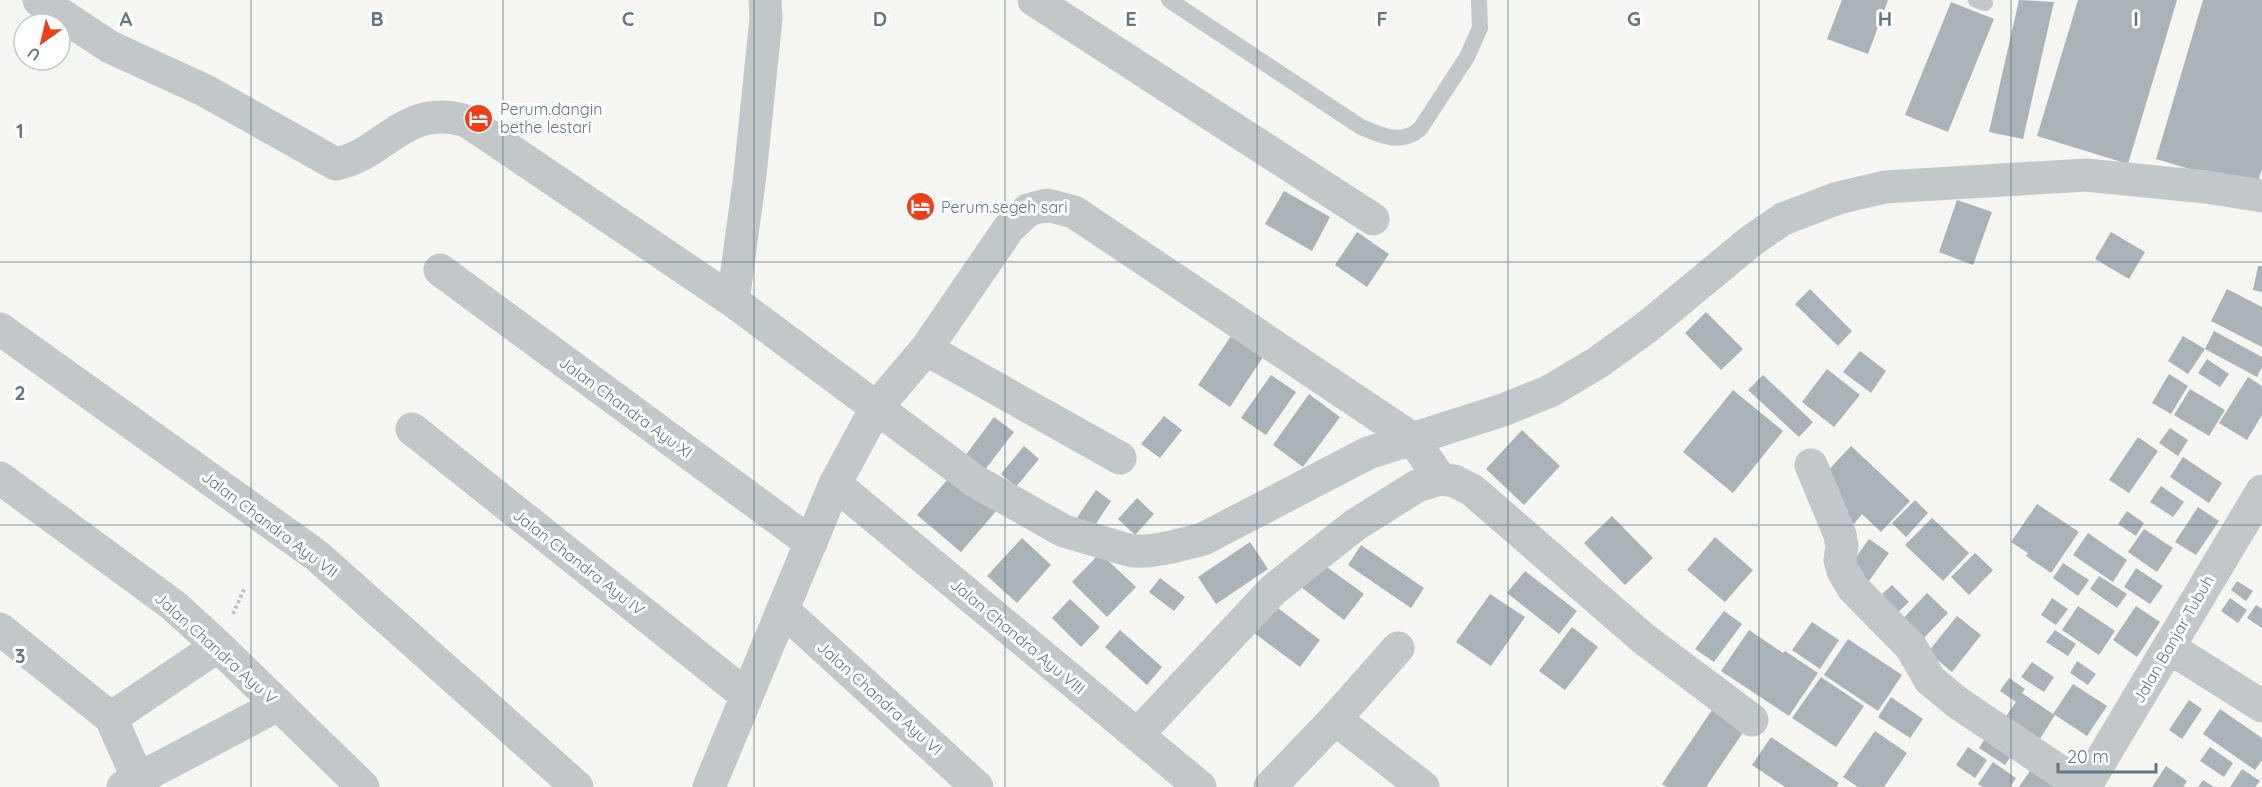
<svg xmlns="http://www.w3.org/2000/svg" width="2262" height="787" viewBox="0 0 2262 787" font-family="Quicksand,sans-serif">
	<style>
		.building { fill: #aab4b8 }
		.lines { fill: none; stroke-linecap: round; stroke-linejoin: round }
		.path { stroke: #bec0c2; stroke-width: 4; stroke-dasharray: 3 3; stroke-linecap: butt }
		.lane { stroke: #c2c7c9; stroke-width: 16 }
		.street { stroke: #c2c7c9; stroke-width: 33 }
		.grid { fill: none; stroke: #627784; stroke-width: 1.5; stroke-opacity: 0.55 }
		.labels { text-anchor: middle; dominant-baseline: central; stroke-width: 6; stroke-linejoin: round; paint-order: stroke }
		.poi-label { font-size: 16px; fill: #627784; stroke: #fff; text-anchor: start }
		.street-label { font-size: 16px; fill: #627784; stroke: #fff }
		.grid-label { font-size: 20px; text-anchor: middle; font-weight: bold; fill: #627784; stroke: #fff; stroke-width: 6; stroke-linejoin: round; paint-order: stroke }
	</style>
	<rect width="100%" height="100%" fill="#f5f5f1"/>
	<!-- building -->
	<path class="building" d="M 1842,0 L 1888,0 L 1868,54 L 1827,39 Z
		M 2019,0 L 2054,2 L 2023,139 L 1989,132 Z
		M 2078,0 L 2177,0 L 2128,164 L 2037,136 Z
		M 2203,0 L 2262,0 L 2262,168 L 2256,189 L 2156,159 Z
		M 1951,2 L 1994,19 L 1948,132 L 1905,115 Z
		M 1284,191 L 1330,217 L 1312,251 L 1265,224 Z
		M 1957,200 L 1992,212 L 1973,265 L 1939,252 Z
		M 1357,232 L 1389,254 L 1367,287 L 1335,265 Z
		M 2111,232 L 2145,252 L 2129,279 L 2095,259 Z
		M 2258,266 L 2262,266 L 2262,292 L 2253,290 Z
		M 1810,289 L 1852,331 L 1838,346 L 1795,304 Z
		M 2227,289 L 2262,307 L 2262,347 L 2211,321 Z
		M 1706,312 L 1743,349 L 1721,370 L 1685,333 Z
		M 2214,331 L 2262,357 L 2262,367 L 2257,377 L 2205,349 L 2188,374 L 2168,361 L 2183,336 L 2205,349 Z
		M 1231,336 L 1263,357 L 1230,407 L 1198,385 Z
		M 1860,351 L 1886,371 L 1871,393 L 1843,372 Z
		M 2207,359 L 2229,374 L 2220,387 L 2198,373 Z
		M 1827,369 L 1860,395 L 1834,427 L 1802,402 Z
		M 2169,374 L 2188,386 L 2171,414 L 2152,403 Z
		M 1271,375 L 1296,392 L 1266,435 L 1241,418 Z
		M 1763,375 L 1813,422 L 1799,437 L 1748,390 Z
		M 2248,377 L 2262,386 L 2262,415 L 2247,440 L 2219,423 Z
		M 2190,389 L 2225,410 L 2209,436 L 2174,415 Z
		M 1733,390 L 1783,431 L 1733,493 L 1683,452 Z
		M 1309,394 L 1340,417 L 1303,467 L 1273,445 Z
		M 1164,416 L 1182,430 L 1160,458 L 1141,444 Z
		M 994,417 L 1014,432 L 984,471 L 965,456 Z
		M 2170,428 L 2188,440 L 2178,456 L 2159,443 Z
		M 1522,430 L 1560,466 L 1524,505 L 1486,469 Z
		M 2138,437 L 2158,451 L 2129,493 L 2109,480 Z
		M 1024,446 L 1039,459 L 1016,487 L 1001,474 Z
		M 1851,446 L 1910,501 L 1881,532 L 1862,514 L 1854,524 L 1830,502 L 1822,477 Z
		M 2183,457 L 2222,483 L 2209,503 L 2170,477 Z
		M 953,473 L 997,510 L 961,552 L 917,515 Z
		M 2161,486 L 2184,502 L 2173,517 L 2150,502 Z
		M 1096,490 L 1111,501 L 1090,533 L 1074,522 Z
		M 1137,498 L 1154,514 L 1135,535 L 1118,519 Z
		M 1915,500 L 1928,513 L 1906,537 L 1892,523 Z
		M 2037,504 L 2079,532 L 2051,573 L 2026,556 L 2028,553 L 2011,542 Z
		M 2198,507 L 2219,521 L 2196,555 L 2175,542 Z
		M 2127,511 L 2144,523 L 2136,536 L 2118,524 Z
		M 1612,516 L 1653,558 L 1625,585 L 1584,543 Z
		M 1932,518 L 1969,553 L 1943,581 L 1905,545 Z
		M 2144,529 L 2173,548 L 2157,572 L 2128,552 Z
		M 2088,533 L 2127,560 L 2113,582 L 2073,555 Z
		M 1715,537 L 1753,570 L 1725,602 L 1687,570 Z
		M 1022,538 L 1051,565 L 1017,603 L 987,576 Z
		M 1869,539 L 1889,553 L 1869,581 L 1849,567 Z
		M 1250,542 L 1268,569 L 1216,604 L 1198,577 Z
		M 1361,545 L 1424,588 L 1411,608 L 1348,565 Z
		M 1100,553 L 1136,587 L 1107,617 L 1072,582 Z
		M 1975,553 L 1993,570 L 1969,595 L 1951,577 Z
		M 1320,562 L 1364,594 L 1344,620 L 1301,587 Z
		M 2063,563 L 2089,580 L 2078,596 L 2053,578 Z
		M 2136,568 L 2163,586 L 2150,604 L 2124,587 Z
		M 1525,571 L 1577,611 L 1559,634 L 1507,593 Z
		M 2099,576 L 2127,594 L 2117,608 L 2090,589 Z
		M 1160,578 L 1185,597 L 1174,611 L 1149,592 Z
		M 2237,581 L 2253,591 L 2246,601 L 2231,590 Z
		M 1892,585 L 1909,602 L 1896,614 L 1879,597 Z
		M 1927,593 L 1948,613 L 1920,642 L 1899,623 Z
		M 1490,594 L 1525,617 L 1491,666 L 1456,642 Z
		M 2052,598 L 2068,609 L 2056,625 L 2041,615 Z
		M 2230,598 L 2247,610 L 2238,623 L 2221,611 Z
		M 1070,599 L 1100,627 L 1081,647 L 1052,618 Z
		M 1270,602 L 1320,640 L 1300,667 L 1250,630 Z
		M 2256,605 L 2262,609 L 2262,628 L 2247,618 Z
		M 2078,606 L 2115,631 L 2099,655 L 2062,630 Z
		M 2136,606 L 2160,622 L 2137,657 L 2113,640 Z
		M 1724,611 L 1742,624 L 1714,662 L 1695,649 Z
		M 1957,616 L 1981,635 L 1952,672 L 1928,652 Z
		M 1812,622 L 1839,640 L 1820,669 L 1792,650 Z
		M 1572,627 L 1598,647 L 1565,690 L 1539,671 Z
		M 1120,630 L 1162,667 L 1147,685 L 1105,647 Z
		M 1749,630 L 1783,653 L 1785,651 L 1818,673 L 1789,716 L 1721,671 Z
		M 2055,630 L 2076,644 L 2068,656 L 2046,642 Z
		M 1848,639 L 1902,675 L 1878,711 L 1824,675 Z
		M 2077,661 L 2096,674 L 2088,685 L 2070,673 Z
		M 2032,662 L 2054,677 L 2044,692 L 2021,677 Z
		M 1821,677 L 1864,706 L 1836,747 L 1792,718 Z
		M 2009,678 L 2025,689 L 2022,693 L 2053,714 L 2073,684 L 2107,706 L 2087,736 L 2055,715 L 2038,742 L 2004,719 L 2016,702 L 2000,691 Z
		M 1891,697 L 1923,719 L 1910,738 L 1878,717 Z
		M 2189,700 L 2202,709 L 2182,739 L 2169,730 Z
		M 2220,709 L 2262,738 L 2262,760 L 2255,770 L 2203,734 Z
		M 1712,710 L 1744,731 L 1706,787 L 1667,787 L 1662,784 Z
		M 1991,729 L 2017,747 L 2005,765 L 1979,748 Z
		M 1875,731 L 1907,753 L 1884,787 L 1858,787 L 1843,777 Z
		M 1771,737 L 1839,783 L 1836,787 L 1785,787 L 1752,765 Z
		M 1968,747 L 1987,760 L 1975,778 L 1956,765 Z
		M 2210,747 L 2233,763 L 2224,777 L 2200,761 Z
		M 1993,762 L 2016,778 L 2010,787 L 1983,787 L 1978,784 Z
		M 2036,762 L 2061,787 L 2019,787 Z
		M 2166,766 L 2187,781 L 2183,787 L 2152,787 Z
		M 2242,769 L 2260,781 L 2255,787 L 2230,787 Z
		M 2203,780 L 2214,787 L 2198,787 Z"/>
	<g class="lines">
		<!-- path -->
		<path class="path" d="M 233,614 L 245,587"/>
		<!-- lane -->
		<path class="lane" d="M 1169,0 L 1361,127 C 1382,136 1401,145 1420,129 L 1467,57 L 1480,28 L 1479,0
			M 1976,0 L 1985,3"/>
		<!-- street -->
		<path class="street" d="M 39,0 L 110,47 L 204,90 L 336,164 C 386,154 404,102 467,121 L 733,301 L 975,481 L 1064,531 L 1132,551 L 1148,551 L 1172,547 L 1203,539 L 1368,453 L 1503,410 L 1550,391 L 1597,363 L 1647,327 L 1751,241 L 1783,219 L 1838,198 L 1885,187 L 2086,175 L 2206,187 L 2262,196
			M 1034,0 L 1373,219
			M 440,270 L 811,543
			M 733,301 L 750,175 L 766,18 L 765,0
			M 0,329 L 316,555 L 577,787
			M 926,349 L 1120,458
			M 412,429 L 747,696
			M 1811,465 L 1840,535 L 1842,546 L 1840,560 L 1843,571 L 1853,588 L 1911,647 L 1930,680 L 1958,703 L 2083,787
			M 0,478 L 173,605 L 218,646 L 363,787
			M 835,484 L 1200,787
			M 783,610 L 977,787
			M 0,629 L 111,718 L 138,779
			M 2170,648 L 2262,706
			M 111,718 L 218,646
			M 1335,719 L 1423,787
			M 1137,735 L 1273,590 L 1355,525 L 1417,486 L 1440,479 L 1454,481 L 1472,490 L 1644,639 L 1752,720
			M 123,787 L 278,705
			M 709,787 L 835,484 L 876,408 L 926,349 L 1009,228 L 1028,210 L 1047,205 L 1074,212 L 1413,439 L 1440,479
			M 1270,787 L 1335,719 L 1398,648
			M 2085,787 L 2262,491"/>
	</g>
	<!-- grid -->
	<path class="grid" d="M 251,0 L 251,787M 503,0 L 503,787M 754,0 L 754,787M 1005,0 L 1005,787M 1257,0 L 1257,787M 1508,0 L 1508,787M 1759,0 L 1759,787M 2011,0 L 2011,787M 0,262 L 2262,262M 0,525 L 2262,525"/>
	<!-- icons -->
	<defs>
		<symbol id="hotel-disc" viewBox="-11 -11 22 22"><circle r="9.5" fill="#ec3f1a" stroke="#fff"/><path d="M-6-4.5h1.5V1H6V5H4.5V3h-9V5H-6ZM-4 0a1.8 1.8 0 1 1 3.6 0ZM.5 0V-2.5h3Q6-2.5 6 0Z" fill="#fff"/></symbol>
	</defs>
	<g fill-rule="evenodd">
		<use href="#hotel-disc" x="462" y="102" width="33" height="33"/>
		<use href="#hotel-disc" x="904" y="190" width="33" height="33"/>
	</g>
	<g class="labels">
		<!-- poi labels -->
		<g class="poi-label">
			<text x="500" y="109">Perum.dangin<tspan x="500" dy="18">bethe lestari</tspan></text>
			<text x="941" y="207">Perum.segeh sari</text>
		</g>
		<!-- street labels -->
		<g class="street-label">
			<text transform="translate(626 407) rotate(36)">Jalan Chandra Ayu XI</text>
			<text transform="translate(270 524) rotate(37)">Jalan Chandra Ayu VII</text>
			<text transform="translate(579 562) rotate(38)">Jalan Chandra Ayu IV</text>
			<text transform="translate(1018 636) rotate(40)">Jalan Chandra Ayu VIII</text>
			<text transform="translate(2173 639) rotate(-60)">Jalan Banjar Tubuh</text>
			<text transform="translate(216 648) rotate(42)">Jalan Chandra Ayu V</text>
			<text transform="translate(880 698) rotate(42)">Jalan Chandra Ayu VI</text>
		</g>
	</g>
	<g class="grid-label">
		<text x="126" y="26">A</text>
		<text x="377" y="26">B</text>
		<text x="628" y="26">C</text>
		<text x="880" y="26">D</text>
		<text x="1131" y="26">E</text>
		<text x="1382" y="26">F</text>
		<text x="1634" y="26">G</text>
		<text x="1885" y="26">H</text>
		<text x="2136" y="26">I</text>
		<text x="20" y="138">1</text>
		<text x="20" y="400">2</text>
		<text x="20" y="663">3</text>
	</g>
	<!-- north arrow -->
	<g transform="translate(42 42) rotate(214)"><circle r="28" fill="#ffffff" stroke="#c0c9ce" stroke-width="1.5"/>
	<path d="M0-4.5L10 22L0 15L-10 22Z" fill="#ec3f1a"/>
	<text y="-9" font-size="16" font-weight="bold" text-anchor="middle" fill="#627784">U</text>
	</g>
	<!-- scale -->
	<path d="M2058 763v9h98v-9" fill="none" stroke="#627784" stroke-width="3"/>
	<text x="2067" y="763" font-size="18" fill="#627784" stroke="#ffffff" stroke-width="4.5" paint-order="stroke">20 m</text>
</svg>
